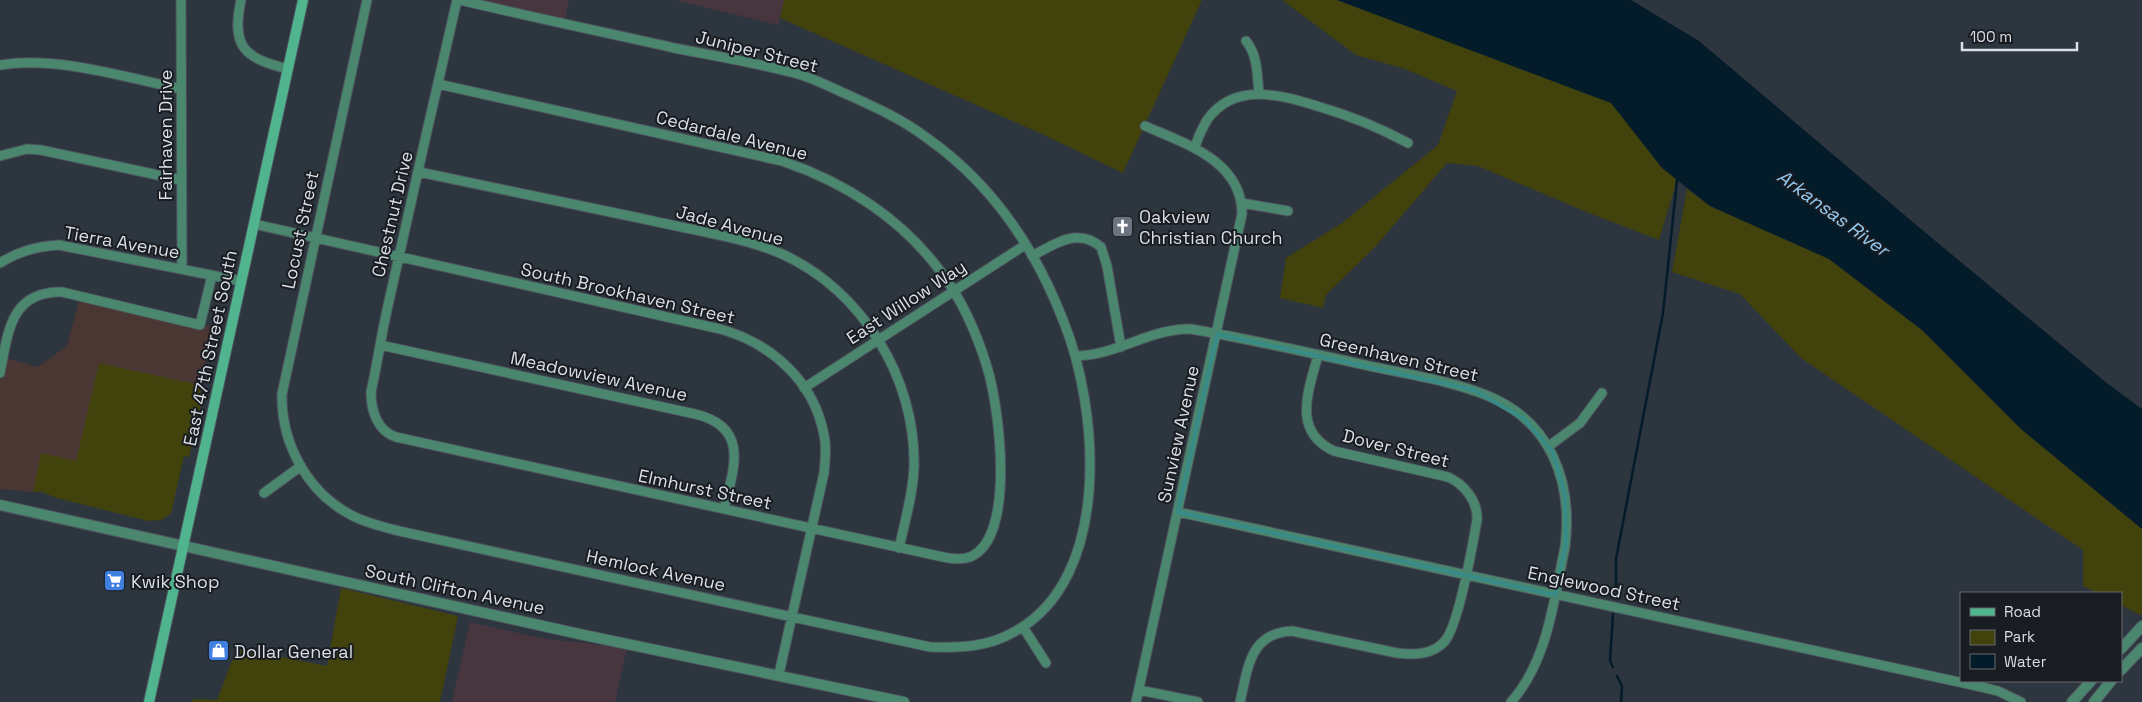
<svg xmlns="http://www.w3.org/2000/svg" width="2142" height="702" viewBox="0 0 2142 702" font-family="'Space Grotesk',sans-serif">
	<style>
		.commercial { fill: #4a3633 }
		.education { fill: #48363f }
		.green { fill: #41420c }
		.water { fill: #041b2a }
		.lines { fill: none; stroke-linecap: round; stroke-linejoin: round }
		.stream { stroke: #041b2a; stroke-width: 2.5 }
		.minor-casing { stroke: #4c545d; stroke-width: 11 }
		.tertiary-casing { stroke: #4c545d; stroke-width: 12 }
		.secondary-casing { stroke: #4c545d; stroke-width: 12 }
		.minor { stroke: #4b876e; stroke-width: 9 }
		.tertiary { stroke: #4b876e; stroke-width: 10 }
		.secondary { stroke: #50b58e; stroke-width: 10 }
		.marked { fill: none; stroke: #388b86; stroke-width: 4; stroke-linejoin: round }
		.labels { text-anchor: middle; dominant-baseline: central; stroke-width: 4; stroke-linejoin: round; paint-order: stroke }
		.street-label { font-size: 18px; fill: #dadfe6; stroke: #191c21 }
		.poi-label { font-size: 18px; fill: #dadfe6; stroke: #191c21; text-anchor: start }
		.water-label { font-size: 19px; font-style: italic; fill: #92caf2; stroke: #191c21 }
	</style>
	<rect width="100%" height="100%" fill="#2d353f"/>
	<!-- commercial -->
	<path class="commercial" d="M 80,296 L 213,327 L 200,385 L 99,363 L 76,462 L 42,453 L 33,492 L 0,489 L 0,380 L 5,358 L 38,367 L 67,346 Z"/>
	<!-- education -->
	<path class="education" d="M 460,0 L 569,0 L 564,24 Z
		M 675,0 L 784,0 L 778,25 Z
		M 470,622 L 540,638 L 627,648 L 615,702 L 452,702 Z"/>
	<!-- green -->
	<path class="green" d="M 784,0 L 1202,0 L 1123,173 L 1044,135 L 780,18 Z
		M 1282,0 L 1337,0 L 1611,103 L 1677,180 L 1659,240 L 1584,211 L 1478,166 L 1447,163 L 1376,246 L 1326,295 L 1323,308 L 1280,298 L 1286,258 L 1342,223 L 1438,145 L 1457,91 L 1405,69 L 1356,55 Z
		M 1687,189 L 1710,206 L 1829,259 L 1922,330 L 2021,429 L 2142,529 L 2142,613 L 2140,615 L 2121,605 L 2121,593 L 2097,593 L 2083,586 L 2083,550 L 1801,358 L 1740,294 L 1672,272 Z
		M 99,363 L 200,385 L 202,401 L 189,457 L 184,456 L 171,514 L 161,520 L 148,521 L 57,498 L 42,492 L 33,492 L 41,453 L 76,461 Z
		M 341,588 L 458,616 L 440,702 L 191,702 L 194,699 L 217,700 L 237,648 L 327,666 Z"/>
	<!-- water -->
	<path class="water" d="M 1337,0 L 1631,0 L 1699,41 L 1921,229 L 2108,384 L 2142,409 L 2142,529 L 2021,429 L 1922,330 L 1829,259 L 1710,206 L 1662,168 L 1611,103 Z"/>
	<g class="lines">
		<!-- stream -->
		<path class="stream" d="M 1616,590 L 1616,559 L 1663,313 L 1677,180
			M 1613,614 L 1610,661 L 1613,667
			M 1617,676 L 1622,686 L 1621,702"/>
		<defs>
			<path id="minor" d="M 181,0 L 182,269
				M 241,0 C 231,47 244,58 288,69
				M 367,0 L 282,394 C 281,443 307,492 351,515 C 366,523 383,527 399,531 L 930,647 C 960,648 988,647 1014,632 C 1113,579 1099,408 1063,320 C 1035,248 991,183 927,138 C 902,119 875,107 846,94 C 830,87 815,79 798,74 C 758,63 715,56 674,48 C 603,32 531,17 460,0
				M 1246,41 C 1258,55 1257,76 1259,93
				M 0,65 C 59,56 123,77 181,89
				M 438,84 L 782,161 C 845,182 902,219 941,272 C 962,300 977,334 987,367 C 999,405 1017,538 970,557 C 961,560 952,559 943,557 L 396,437 C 377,431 371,410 371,392 C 377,365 381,337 387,310 C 410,207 433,103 457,0
				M 1195,148 C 1197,138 1202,129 1207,120 C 1235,81 1282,95 1320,107 C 1351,116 1380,128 1408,143
				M 0,156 L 27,149 L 41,150 L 181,180
				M 419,172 C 494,187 569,203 644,219 C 686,229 743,237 782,254 C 863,291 916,379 914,467 C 913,494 905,521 899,548
				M 1242,203 L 1288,211
				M 254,224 L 720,329 C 771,343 814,381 824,435 C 827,448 825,461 824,473 L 779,674
				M 1032,256 C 1055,244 1077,227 1101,247 L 1107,266 L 1121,347
				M 0,263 C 19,251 37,246 59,245 L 241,281
				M 380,345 L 695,414 C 750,427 734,468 724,509
				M 1075,356 C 1116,356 1150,328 1191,329 C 1249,339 1307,352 1365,365 C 1404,374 1449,380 1486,395 C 1551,421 1573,481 1565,547 C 1554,599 1548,661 1511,702
				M 0,373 C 8,333 10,291 62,292 L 200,325 L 212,275
				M 804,388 L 1025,245
				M 1549,446 L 1580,423 L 1602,393
				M 264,493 L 301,466
				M 1178,512 L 1977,686 L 1998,691 L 2021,702
				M 1023,627 L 1046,663
				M 1139,690 L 1198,702
				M 1136,702 L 1242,214 C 1242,161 1186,144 1145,126
				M 1240,702 C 1248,669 1249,633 1292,631 L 1397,653 C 1414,655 1432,655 1444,642 C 1458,628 1473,543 1477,520 C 1478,501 1464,484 1448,477 L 1334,451 C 1291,431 1309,390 1318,355"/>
			<path id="tertiary" d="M 0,505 L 579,634 L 904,702
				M 2121,649 L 2142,626
				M 2121,670 L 2142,648
				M 2072,702 L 2091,681
				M 2094,702 L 2111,681"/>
			<path id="secondary" d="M 149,702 L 303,0"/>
		</defs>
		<!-- minor casing -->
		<use href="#minor" class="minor-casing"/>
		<!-- tertiary casing -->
		<use href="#tertiary" class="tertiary-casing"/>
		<!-- secondary casing -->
		<use href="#secondary" class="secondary-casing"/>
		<!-- minor -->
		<use href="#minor" class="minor"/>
		<!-- tertiary -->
		<use href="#tertiary" class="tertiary"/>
		<!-- secondary -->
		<use href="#secondary" class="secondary"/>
	</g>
	<!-- marked area -->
	<path class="marked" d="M 1217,334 L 1474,390 L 1524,419 L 1553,452 L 1565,495 L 1566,544 L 1555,595 L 1178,512 Z"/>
	<!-- icons -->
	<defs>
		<symbol id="church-square" viewBox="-11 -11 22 22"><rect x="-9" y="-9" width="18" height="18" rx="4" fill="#6b7280" stroke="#191c21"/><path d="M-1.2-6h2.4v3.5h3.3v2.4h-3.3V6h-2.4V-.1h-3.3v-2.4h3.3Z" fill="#fff"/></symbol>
		<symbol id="supermarket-square" viewBox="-11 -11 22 22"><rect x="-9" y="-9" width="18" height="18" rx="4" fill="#3f7fe0" stroke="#191c21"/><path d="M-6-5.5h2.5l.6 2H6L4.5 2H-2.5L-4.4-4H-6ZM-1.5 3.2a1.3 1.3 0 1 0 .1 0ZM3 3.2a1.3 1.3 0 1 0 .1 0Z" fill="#fff"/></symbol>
		<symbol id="shop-square" viewBox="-11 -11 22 22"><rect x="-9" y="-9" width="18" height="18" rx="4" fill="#3f7fe0" stroke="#191c21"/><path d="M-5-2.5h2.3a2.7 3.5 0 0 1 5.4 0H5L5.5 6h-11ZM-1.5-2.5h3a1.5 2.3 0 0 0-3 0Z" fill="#fff"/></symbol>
	</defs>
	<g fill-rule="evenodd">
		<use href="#church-square" x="1110" y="214" width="25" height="25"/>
		<use href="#supermarket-square" x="102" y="568" width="25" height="25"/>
		<use href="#shop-square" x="206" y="638" width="25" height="25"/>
	</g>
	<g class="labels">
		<!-- street labels -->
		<g class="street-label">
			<text transform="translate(757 51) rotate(14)">Juniper Street</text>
			<text transform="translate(165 135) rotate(-90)">Fairhaven Drive</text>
			<text transform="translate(732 135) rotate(14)">Cedardale Avenue</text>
			<text transform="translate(392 214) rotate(-77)">Chestnut Drive</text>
			<text transform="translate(730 225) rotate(15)">Jade Avenue</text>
			<text transform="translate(300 230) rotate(-78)">Locust Street</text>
			<text transform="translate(122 242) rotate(10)">Tierra Avenue</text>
			<text transform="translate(628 293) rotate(13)">South Brookhaven Street</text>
			<text transform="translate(906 302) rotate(-33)">East Willow Way</text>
			<text transform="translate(210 348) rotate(-78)">East 47th Street South</text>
			<text transform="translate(1399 357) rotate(13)">Greenhaven Street</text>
			<text transform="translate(599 376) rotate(12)">Meadowview Avenue</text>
			<text transform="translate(1178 434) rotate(-78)">Sunview Avenue</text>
			<text transform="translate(1396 448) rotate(14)">Dover Street</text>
			<text transform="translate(705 489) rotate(12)">Elmhurst Street</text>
			<text transform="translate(656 570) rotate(12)">Hemlock Avenue</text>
			<text transform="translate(1604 588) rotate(12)">Englewood Street</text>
			<text transform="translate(455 589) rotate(12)">South Clifton Avenue</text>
		</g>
		<!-- poi labels -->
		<g class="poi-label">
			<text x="1139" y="216">Oakview<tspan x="1139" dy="21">Christian Church</tspan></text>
			<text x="131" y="581">Kwik Shop</text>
			<text x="234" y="651">Dollar General</text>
		</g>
		<!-- water labels -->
		<g class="water-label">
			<text transform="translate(1833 213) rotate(36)">Arkansas River</text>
		</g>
	</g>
	<!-- legend -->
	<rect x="1960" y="592" width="162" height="90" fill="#191c21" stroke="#666a70"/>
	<rect x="1970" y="608" width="25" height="8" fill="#50b58e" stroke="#666a70"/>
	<text x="2004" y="617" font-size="15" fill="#dadfe6">Road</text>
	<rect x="1970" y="630" width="25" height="15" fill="#41420c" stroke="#666a70"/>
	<text x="2004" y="642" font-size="15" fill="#dadfe6">Park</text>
	<rect x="1970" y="654" width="25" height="15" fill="#041b2a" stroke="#666a70"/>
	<text x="2004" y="667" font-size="15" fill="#dadfe6">Water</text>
	<!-- scale -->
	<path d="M1962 42v8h115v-8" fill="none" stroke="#dadfe6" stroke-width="2.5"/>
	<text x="1970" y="42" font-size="15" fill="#dadfe6" stroke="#191c21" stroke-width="4" paint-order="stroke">100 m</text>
</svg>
